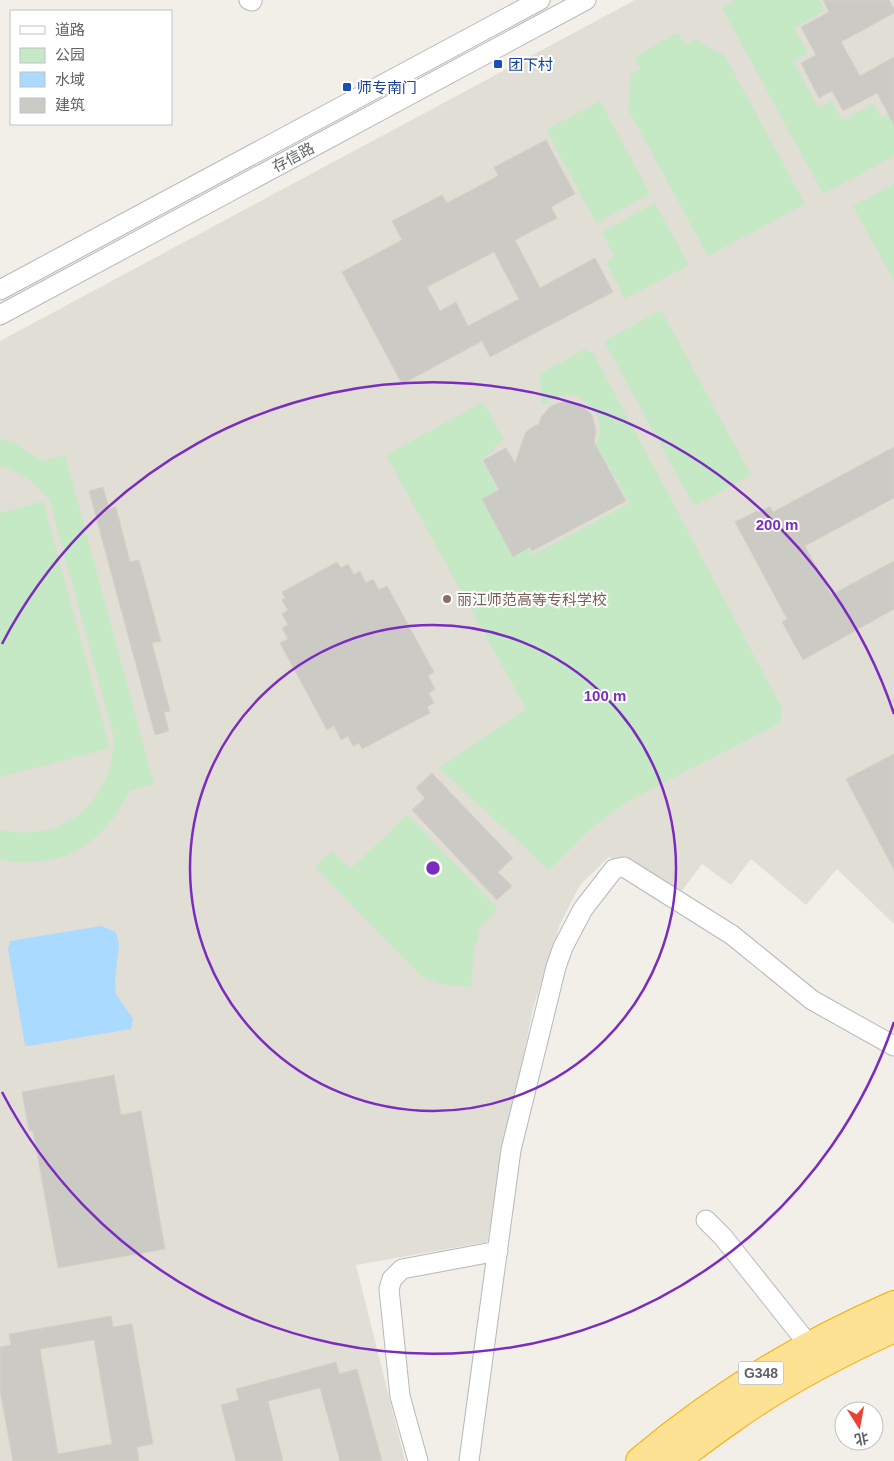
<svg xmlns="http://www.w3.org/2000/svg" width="894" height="1461" viewBox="0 0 894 1461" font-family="Arial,'Noto Sans SC',sans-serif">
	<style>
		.education { fill: #e1ded6 }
		.green { fill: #c5e8c5 }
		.water { fill: #aadaff }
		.building { fill: #cccac5; stroke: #d6d1c6; fill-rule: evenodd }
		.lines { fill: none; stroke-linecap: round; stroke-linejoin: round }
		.minor-casing { stroke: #b5b8bc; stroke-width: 21 }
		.highway-casing { stroke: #f9ab00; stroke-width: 30 }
		.minor { stroke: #fff; stroke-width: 19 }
		.highway { stroke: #fde293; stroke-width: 28 }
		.ring { fill: none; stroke: #7b2cbf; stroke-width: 2.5 }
		.transit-dot { fill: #1a4fb4; stroke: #fff; stroke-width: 2 }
		.education-dot { fill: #8d6e63; stroke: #fff; stroke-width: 2 }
		.labels { text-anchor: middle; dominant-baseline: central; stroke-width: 4; stroke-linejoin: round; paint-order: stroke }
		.shield { fill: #fff; stroke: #8f9295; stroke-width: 1 }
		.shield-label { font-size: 14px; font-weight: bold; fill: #5f6368 }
		.transit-label { font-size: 15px; fill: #164399; stroke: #fff; text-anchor: start }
		.street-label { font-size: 15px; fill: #5f6368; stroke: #fff }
		.education-label { font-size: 15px; fill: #785e54; stroke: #fff; text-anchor: start }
		.centre { fill: #7b2cbf; stroke: #fff; stroke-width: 2.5 }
		.ring-label { font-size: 15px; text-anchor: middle; font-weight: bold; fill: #7b2cbf; stroke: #fff; stroke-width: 4; stroke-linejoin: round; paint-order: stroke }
	</style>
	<rect width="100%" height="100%" fill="#f1efe8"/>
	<!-- education -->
	<path class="education" d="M 635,0 L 894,0 L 894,924 L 837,869 L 806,905 L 751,859 L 731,885 L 702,864 L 681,892 L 609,857 L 580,885 L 560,924 L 533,1008 L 487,1242 L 356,1265 L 405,1461 L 0,1461 L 0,341 Z"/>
	<!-- green -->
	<path class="green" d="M 736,0 L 819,0 L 825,11 L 794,28 L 808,53 L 793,61 L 818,108 L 832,101 L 842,120 L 873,104 L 881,118 L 894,111 L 894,156 L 823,194 L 722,8 Z
		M 678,33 L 685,45 L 696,40 L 725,56 L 805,204 L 708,256 L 628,109 L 631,74 L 641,69 L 634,57 Z
		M 600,101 L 650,194 L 596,223 L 546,130 Z
		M 894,184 L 894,281 L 853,206 Z
		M 655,203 L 689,265 L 625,299 L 606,262 L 615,257 L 602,232 Z
		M 661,310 L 751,475 L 694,506 L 604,341 Z
		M 585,349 L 593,353 L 782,708 L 780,723 L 630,800 L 592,827 L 549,870 L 439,768 L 526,709 L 386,455 L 483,402 L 504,440 L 493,447 L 495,451 L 481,459 L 532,555 L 630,503 L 596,445 C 597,441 600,435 600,430 C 600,412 582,392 564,395 C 556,396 549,401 542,405 L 540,374 Z
		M 0,438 L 16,444 L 42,461 L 65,455 L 154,784 L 129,791 C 105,845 58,871 0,860 L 0,830 C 64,844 112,802 114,738 L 49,499 C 36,483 20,472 0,466 Z
		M 43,501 L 110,748 L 0,777 L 0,513 Z
		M 408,815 L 498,909 L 476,931 L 480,935 L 474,947 L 471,987 L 442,984 L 420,975 L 315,867 L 332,851 L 350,869 Z"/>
	<!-- water -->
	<path class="water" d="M 101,926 L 116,932 L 119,944 L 115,982 L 116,994 L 133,1019 L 131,1029 L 29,1046 L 25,1045 L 8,949 L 10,941 Z"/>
	<!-- building -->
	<path class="building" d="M 823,0 L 889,0 L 894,9 L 894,13 L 841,42 L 860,76 L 894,57 L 894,125 L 877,93 L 843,111 L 832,91 L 819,98 L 801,63 L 816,55 L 801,27 L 829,12 Z
		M 546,140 L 575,194 L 551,207 L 557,218 L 515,240 L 540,288 L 595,258 L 613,292 L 490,357 L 482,341 L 402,384 L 342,272 L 402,240 L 392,221 L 442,195 L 447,203 L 498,176 L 494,167 ZM 494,252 L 519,299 L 468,326 L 456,302 L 440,311 L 427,287 Z
		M 565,401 L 580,404 L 592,415 L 596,430 L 594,442 L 626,501 L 532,551 L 530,547 L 513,557 L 482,499 L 499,490 L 483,460 L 506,448 L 515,463 L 525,434 L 529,429 L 539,424 L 541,417 L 551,406 Z
		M 894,447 L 894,498 L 805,546 L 831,595 L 894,561 L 894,609 L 803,660 L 782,622 L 787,619 L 735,522 L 757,511 L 758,513 L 770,506 L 773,512 Z
		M 103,487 L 109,509 L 116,507 L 130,562 L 139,560 L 161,641 L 152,643 L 170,711 L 164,712 L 169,731 L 155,735 L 89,491 Z
		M 337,562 L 341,568 L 348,564 L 354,575 L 360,571 L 366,583 L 373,579 L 379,590 L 387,586 L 434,672 L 428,676 L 435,689 L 429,693 L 434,703 L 427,707 L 430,713 L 362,749 L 359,743 L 353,746 L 348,736 L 341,740 L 334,726 L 327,730 L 280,643 L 288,639 L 282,628 L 288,625 L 282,614 L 288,610 L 282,600 L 285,598 L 282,592 Z
		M 894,754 L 894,870 L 846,779 Z
		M 432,773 L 513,858 L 498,872 L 512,886 L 497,900 L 412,810 L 425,798 L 416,788 Z
		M 114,1075 L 121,1115 L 141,1111 L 165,1249 L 58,1268 L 33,1131 L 29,1131 L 22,1092 Z
		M 111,1316 L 113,1327 L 132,1324 L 153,1444 L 137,1447 L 139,1461 L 13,1461 L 0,1391 L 0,1347 L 11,1345 L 9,1334 ZM 94,1340 L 112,1444 L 58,1454 L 40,1349 Z
		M 336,1362 L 339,1374 L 357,1369 L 382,1461 L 340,1461 L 320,1388 L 268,1401 L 283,1461 L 236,1461 L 221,1405 L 239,1400 L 236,1389 Z"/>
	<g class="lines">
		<defs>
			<path id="minor" d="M 249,0 L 252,1
				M 0,290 L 540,0
				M 0,315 L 586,0
				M 706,1220 L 723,1237 L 809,1345
				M 418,1461 L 400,1396 L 389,1289 L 392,1279 L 402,1269 L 498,1251
				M 469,1461 L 511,1150 L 556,967 L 563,947 L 583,909 L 614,869 L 624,867 L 732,935 L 812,1000 L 894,1046"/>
			<path id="highway" d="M 640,1461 C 717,1396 802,1345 894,1305
				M 674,1461 C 693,1447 711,1433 730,1420 C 781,1383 837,1354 894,1328"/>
		</defs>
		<!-- minor casing -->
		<use href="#minor" class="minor-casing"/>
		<!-- highway casing -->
		<use href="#highway" class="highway-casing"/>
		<!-- minor -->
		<use href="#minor" class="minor"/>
		<!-- highway -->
		<use href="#highway" class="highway"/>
	</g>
	<!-- distance rings -->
	<g class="ring">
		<circle cx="433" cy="868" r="243"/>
		<path d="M894 1022A486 486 0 0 1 2 1092M2 644A486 486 0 0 1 894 714"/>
	</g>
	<!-- markers -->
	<g class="transit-dot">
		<rect x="493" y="59" width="10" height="10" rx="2.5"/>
		<rect x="342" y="82" width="10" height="10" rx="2.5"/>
	</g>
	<circle class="education-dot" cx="447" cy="599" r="5"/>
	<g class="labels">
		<!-- shield labels -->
		<rect class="shield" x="738.5" y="1361.5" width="45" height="23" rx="4"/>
		<g class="shield-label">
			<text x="761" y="1373">G348</text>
		</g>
		<!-- transit labels -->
		<g class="transit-label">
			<text x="508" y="64">团下村</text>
			<text x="357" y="87">师专南门</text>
		</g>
		<!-- street labels -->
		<g class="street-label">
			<text transform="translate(293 157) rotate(-28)">存信路</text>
		</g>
		<!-- education labels -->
		<g class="education-label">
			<text x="457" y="599">丽江师范高等专科学校</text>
		</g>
	</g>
	<circle cx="433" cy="868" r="8" class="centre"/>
	<g class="ring-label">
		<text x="777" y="530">200 m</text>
		<text x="605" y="701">100 m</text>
	</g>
	<!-- legend -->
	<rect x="10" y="10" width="162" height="115" fill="#ffffff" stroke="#bfc1c3"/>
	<rect x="20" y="26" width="25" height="8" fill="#ffffff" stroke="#bfc1c3"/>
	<text x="55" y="35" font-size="15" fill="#5f6368">道路</text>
	<rect x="20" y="48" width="25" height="15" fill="#c5e8c5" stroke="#bfc1c3"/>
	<text x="55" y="60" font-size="15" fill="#5f6368">公园</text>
	<rect x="20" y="72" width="25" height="15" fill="#aadaff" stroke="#bfc1c3"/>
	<text x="55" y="85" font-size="15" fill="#5f6368">水域</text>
	<rect x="20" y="98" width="25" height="15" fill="#cccac5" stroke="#bfc1c3"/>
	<text x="55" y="110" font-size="15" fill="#5f6368">建筑</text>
	<!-- north arrow -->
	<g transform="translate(859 1426) rotate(169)"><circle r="24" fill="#ffffff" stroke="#bfc1c3"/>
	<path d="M0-4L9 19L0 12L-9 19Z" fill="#ea4335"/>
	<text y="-8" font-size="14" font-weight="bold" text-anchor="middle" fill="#5f6368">北</text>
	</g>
</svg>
